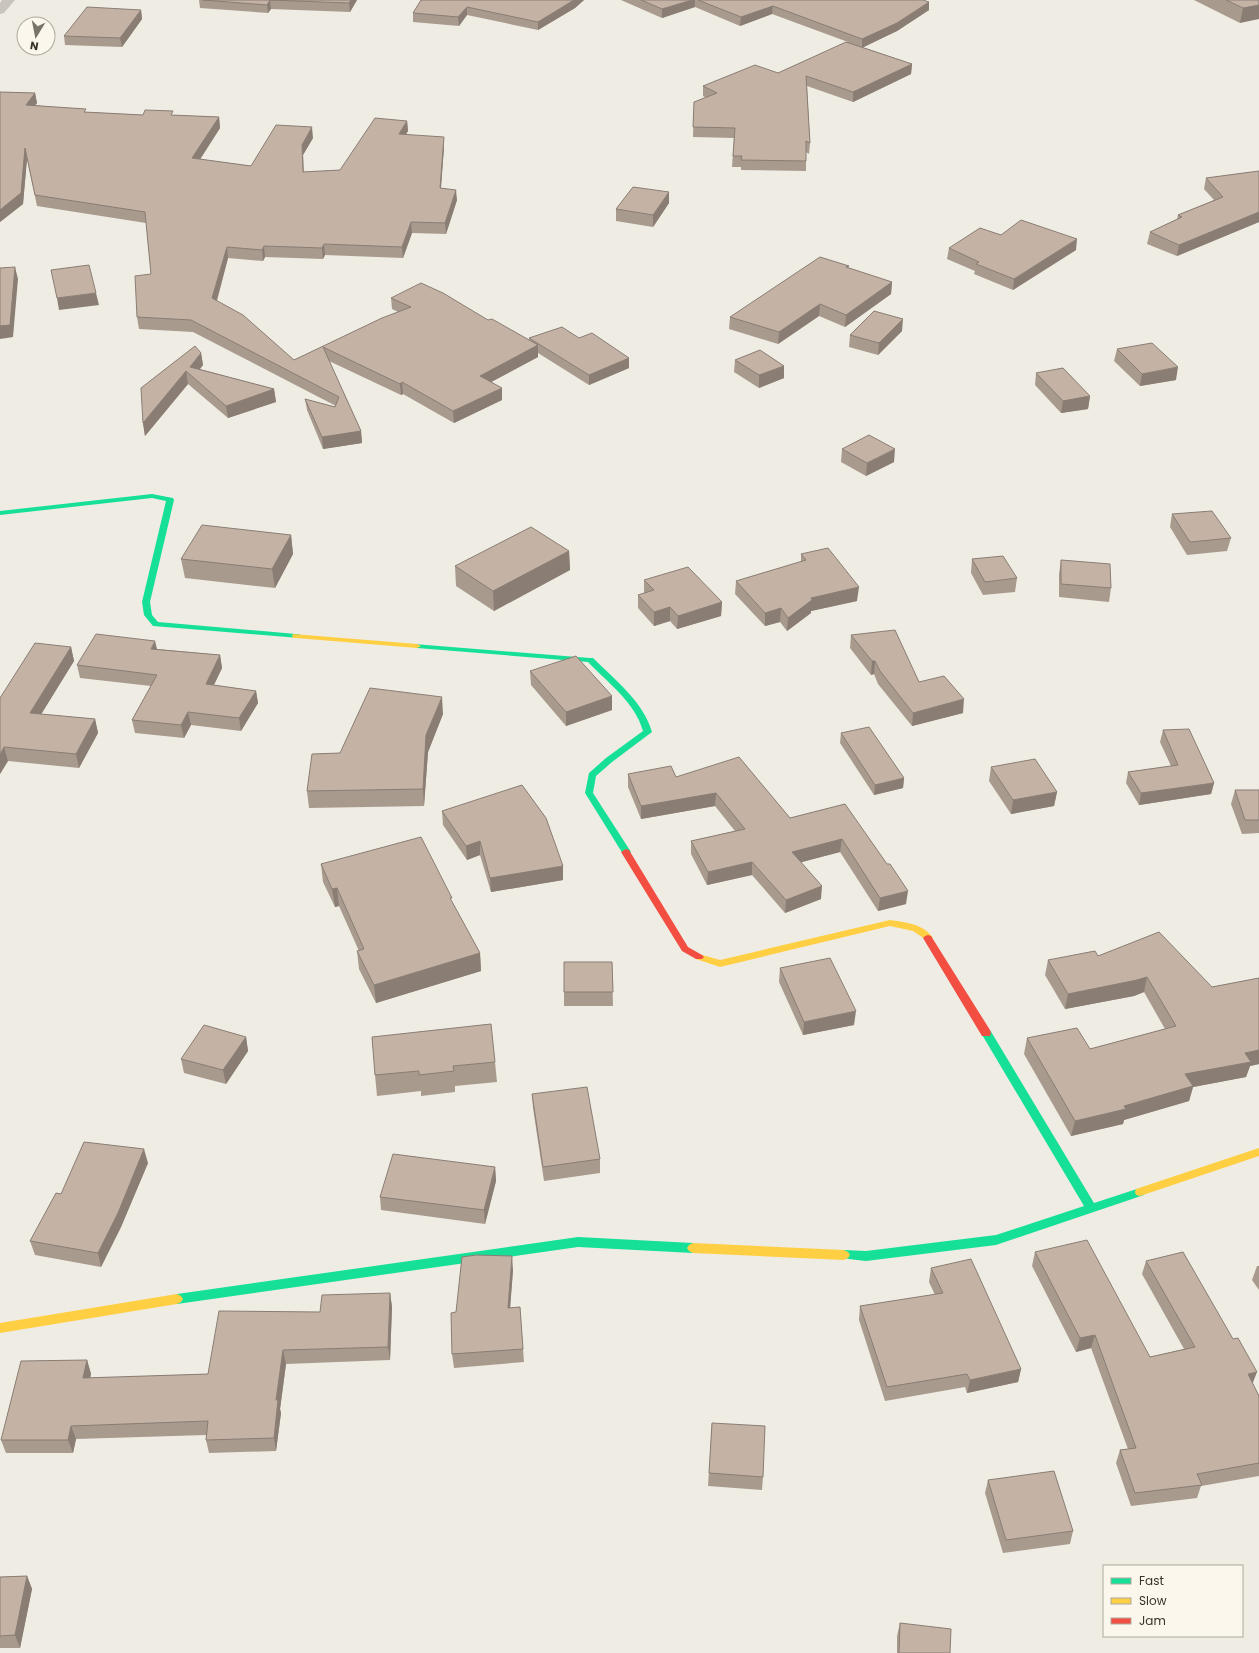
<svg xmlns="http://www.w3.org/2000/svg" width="1259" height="1653" viewBox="0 0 1259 1653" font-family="Poppins,sans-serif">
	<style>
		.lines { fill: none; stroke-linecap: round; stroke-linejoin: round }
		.street { fill: #c9c5bd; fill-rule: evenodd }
		.fast { fill: #16e098; fill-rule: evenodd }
		.slow { fill: #ffcf43; fill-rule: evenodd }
		.jam { fill: #f24e42; fill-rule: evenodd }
		.wall { fill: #a99a8e }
		.shaded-wall { fill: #897d74 }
		.building { fill: #c4b3a5; stroke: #897d74 }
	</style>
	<rect width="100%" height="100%" fill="#efece4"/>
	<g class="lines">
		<!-- street -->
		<path class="street" d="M 2,0 L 15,0 L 4,13 L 0,14 L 0,3 Z"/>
		<!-- fast -->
		<path class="fast" d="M 152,494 L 173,498 L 174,500 L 150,602 L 152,615 L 158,622 L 296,634 L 299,634 L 300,636 L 299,638 L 153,626 L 144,615 L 142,602 L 166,501 L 152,498 L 0,515 L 0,511 Z
			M 414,644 L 590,658 L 593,658 C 615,680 643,701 652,732 L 612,762 L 596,776 L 593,793 L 631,852 L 629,854 L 623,854 L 585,793 L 589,773 L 606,758 L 643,731 C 635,702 608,683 588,662 L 417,648 L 413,646 Z
			M 986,1029 L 990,1030 L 1094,1203 L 1140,1188 L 1144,1189 L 1145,1192 L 1144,1195 L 996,1245 L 866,1261 L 840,1258 L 838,1255 L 840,1252 L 844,1250 L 866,1251 L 996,1235 L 1084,1206 L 981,1033 L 982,1030 Z
			M 578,1237 L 693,1243 L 697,1245 L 699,1248 L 697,1251 L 693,1253 L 578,1247 L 177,1304 L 173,1302 L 171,1299 L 173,1296 L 177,1294 Z"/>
		<!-- slow -->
		<path class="slow" d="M 293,634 L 417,644 L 421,646 L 417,648 L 296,638 L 293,638 L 292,636 Z
			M 890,920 C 905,922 924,924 933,938 L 931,940 L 928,941 L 913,931 L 890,926 L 720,967 L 696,959 L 694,957 L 696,955 L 699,954 L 720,960 Z
			M 1259,1148 L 1259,1156 L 1140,1196 L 1136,1195 L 1135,1192 L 1136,1189 Z
			M 693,1243 L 844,1250 L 848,1252 L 850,1255 L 848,1258 L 844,1260 L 693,1253 L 689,1251 L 687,1248 L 689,1245 Z
			M 177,1294 L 181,1296 L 183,1299 L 181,1302 L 177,1304 L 0,1333 L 0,1323 Z"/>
		<!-- jam -->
		<path class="jam" d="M 626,849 L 629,850 L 688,947 L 702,955 L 704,957 L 702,959 L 696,959 L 682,951 L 621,852 Z
			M 928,935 L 931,936 L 990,1030 L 991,1033 L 990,1036 L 982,1036 L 923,938 L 925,936 Z"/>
	</g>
	<!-- wall -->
	<path class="wall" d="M 199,0 L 357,0 L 350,12 L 271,9 L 268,13 L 200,8 Z
		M 421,0 L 584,0 L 575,8 L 538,30 L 467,15 L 459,26 L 413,22 L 413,13 Z
		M 621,0 L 923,0 L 929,10 L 897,31 L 862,47 L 912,64 L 911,74 L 853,102 L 807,86 L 810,143 L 809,154 L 806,152 L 806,171 L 741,170 L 741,167 L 732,167 L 734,138 L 693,137 L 694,102 L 706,98 L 703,96 L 703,86 L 778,73 L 848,42 L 772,14 L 740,26 L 695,7 L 662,18 Z
		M 1194,0 L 1259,0 L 1240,23 Z
		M 141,10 L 142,19 L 122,47 L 65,45 L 64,36 Z
		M 0,92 L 35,93 L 37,103 L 35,105 L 86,112 L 143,115 L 173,115 L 219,117 L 220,128 L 200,159 L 251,166 L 313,138 L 303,155 L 304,172 L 340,170 L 407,121 L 408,131 L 406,134 L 444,147 L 441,188 L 457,200 L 446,234 L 412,233 L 403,258 L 325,255 L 323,259 L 265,257 L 263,261 L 228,258 L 217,301 L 294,360 L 398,312 L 392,309 L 391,298 L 488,320 L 529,340 L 529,338 L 579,338 L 629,368 L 589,385 L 538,353 L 538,357 L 491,382 L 502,400 L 454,423 L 403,394 L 401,395 L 329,361 L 361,431 L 362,443 L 323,449 L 307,410 L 305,399 L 335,407 L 336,406 L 193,332 L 139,329 L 137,317 L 151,274 L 146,223 L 37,206 L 27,159 L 23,204 L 0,222 Z
		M 1259,171 L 1259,222 L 1177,256 L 1147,244 L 1150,232 L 1177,219 L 1178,215 L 1214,200 L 1204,189 L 1206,178 Z
		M 669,203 L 653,227 L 616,221 L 616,209 Z
		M 1001,235 L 1076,250 L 1013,290 L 974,274 L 975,271 L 947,259 L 949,248 Z
		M 849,268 L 892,282 L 891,294 L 845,327 L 819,316 L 778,344 L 729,329 L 730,317 Z
		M 902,331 L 878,355 L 849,347 L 850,335 Z
		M 1117,349 L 1176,380 L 1140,386 L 1114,361 Z
		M 201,353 L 203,365 L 200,369 L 274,389 L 276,402 L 228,418 L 188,384 L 145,436 L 143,423 Z
		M 735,360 L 784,378 L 759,388 L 734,372 Z
		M 1036,373 L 1090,396 L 1088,409 L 1061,413 L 1035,385 Z
		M 842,449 L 894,462 L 866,476 L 841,462 Z
		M 1172,514 L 1231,538 L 1227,551 L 1187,555 L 1170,527 Z
		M 291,535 L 293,554 L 275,588 L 185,578 L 181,559 Z
		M 569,551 L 570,570 L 494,611 L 456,586 L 455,566 Z
		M 801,554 L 857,601 L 811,611 L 811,613 L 787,631 L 780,622 L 765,626 L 735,594 L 736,581 L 801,562 Z
		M 972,559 L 1017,578 L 1015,592 L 983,595 L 971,573 Z
		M 1061,560 L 1111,588 L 1109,602 L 1059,597 L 1059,574 Z
		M 644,580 L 722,602 L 721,616 L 677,629 L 670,621 L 654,626 L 638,608 L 638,595 L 644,593 Z
		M 851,635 L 919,682 L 963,713 L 912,726 L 878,684 L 874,674 L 871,675 L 850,648 Z
		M 71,647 L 74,661 L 41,714 L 95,719 L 98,733 L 79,768 L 8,761 L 0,774 L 0,698 Z
		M 157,649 L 220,655 L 222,668 L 214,685 L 256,691 L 258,703 L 241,731 L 191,725 L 184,738 L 135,733 L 132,720 L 151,686 L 80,678 L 77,665 Z
		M 530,671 L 612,696 L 612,710 L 566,726 L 531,685 Z
		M 443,714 L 428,752 L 424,806 L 309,808 L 307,791 L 340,753 Z
		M 1163,730 L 1214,783 L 1211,794 L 1139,805 L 1126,783 L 1128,772 L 1171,766 L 1160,742 Z
		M 841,733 L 904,778 L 903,788 L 874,795 L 840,743 Z
		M 991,767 L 1057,792 L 1054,806 L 1011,814 L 989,781 Z
		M 628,774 L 676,777 L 790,818 L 845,804 L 906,904 L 878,911 L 840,852 L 801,862 L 821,899 L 785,913 L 752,875 L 707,885 L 691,854 L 691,841 L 735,831 L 715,806 L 641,819 L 628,787 Z
		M 1235,790 L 1259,790 L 1259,833 L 1242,834 L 1231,804 Z
		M 442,811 L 563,880 L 491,892 L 480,855 L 467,860 L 443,825 Z
		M 321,864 L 452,902 L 480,953 L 481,971 L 376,1003 L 359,969 L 357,951 L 359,951 L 339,906 L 335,907 L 323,882 Z
		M 1098,956 L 1212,987 L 1259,978 L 1259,1064 L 1250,1066 L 1246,1077 L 1193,1087 L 1189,1101 L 1124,1120 L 1123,1124 L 1071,1136 L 1024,1054 L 1027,1038 L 1090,1049 L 1165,1029 L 1144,992 L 1134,996 L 1065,1009 L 1045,975 L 1048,960 Z
		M 612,962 L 613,1006 L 564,1006 L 564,992 Z
		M 780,968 L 854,1025 L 803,1035 L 779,982 Z
		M 246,1037 L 248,1051 L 226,1084 L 184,1073 L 181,1059 Z
		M 372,1037 L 495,1062 L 497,1082 L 455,1086 L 455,1092 L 421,1096 L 421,1091 L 377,1096 L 375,1075 Z
		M 532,1094 L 600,1159 L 600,1173 L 544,1181 L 533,1108 Z
		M 148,1163 L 121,1227 L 101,1267 L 35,1255 L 30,1241 L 61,1194 Z
		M 495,1167 L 496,1181 L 485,1224 L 381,1210 L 380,1197 Z
		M 1035,1252 L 1150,1357 L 1184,1349 L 1142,1274 L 1146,1261 L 1253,1384 L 1259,1396 L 1259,1476 L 1201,1486 L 1197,1498 L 1131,1506 L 1116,1463 L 1120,1450 L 1128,1449 L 1091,1348 L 1076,1352 L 1032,1266 Z
		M 1257,1266 L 1259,1266 L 1259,1290 L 1252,1280 Z
		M 931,1268 L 1021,1369 L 1018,1382 L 967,1393 L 965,1387 L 885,1401 L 859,1320 L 860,1306 L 935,1295 L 929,1282 Z
		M 513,1270 L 510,1308 L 520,1307 L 524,1362 L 454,1368 L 452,1354 L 456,1312 Z
		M 390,1293 L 392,1307 L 390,1360 L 286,1364 L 280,1409 L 281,1413 L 276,1451 L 209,1453 L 206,1440 L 206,1435 L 76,1439 L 73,1453 L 6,1453 L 1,1440 L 87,1360 L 91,1374 L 90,1378 L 208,1374 L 320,1312 Z
		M 712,1423 L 763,1477 L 762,1490 L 708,1486 Z
		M 988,1480 L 1073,1531 L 1070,1544 L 1003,1553 L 985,1493 Z
		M 27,1576 L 32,1589 L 20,1648 L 0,1648 L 0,1577 Z
		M 900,1623 L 950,1653 L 897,1653 L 897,1636 Z"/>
	<!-- shaded-wall -->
	<path class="shaded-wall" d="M 270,0 L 271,9 L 268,13 L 267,5 Z
		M 351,0 L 357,0 L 350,12 L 349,3 Z
		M 574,0 L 584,0 L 575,8 L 538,30 L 538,22 Z
		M 692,0 L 695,0 L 695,7 L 662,18 L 662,9 Z
		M 929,2 L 929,10 L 897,31 L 862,48 L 862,39 Z
		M 1259,5 L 1259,19 L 1240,23 L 1243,8 Z
		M 773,6 L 772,14 L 740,26 L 741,17 Z
		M 467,7 L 467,15 L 459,26 L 458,17 Z
		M 141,10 L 142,19 L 122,47 L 120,38 Z
		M 912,64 L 911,74 L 853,102 L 853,92 Z
		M 35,93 L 37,103 L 28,115 L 26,105 Z
		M 219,117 L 220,128 L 194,169 L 192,158 Z
		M 407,121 L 408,131 L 400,144 L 399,134 Z
		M 312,127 L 313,138 L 303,155 L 305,182 L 302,145 Z
		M 444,137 L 444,147 L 440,199 L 440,188 Z
		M 25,148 L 27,159 L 23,204 L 0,222 L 0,210 Z
		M 456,190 L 457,200 L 446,234 L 445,223 Z
		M 669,192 L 669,203 L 653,227 L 653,215 Z
		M 1259,212 L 1259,222 L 1177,256 L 1179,245 Z
		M 411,222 L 412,233 L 403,258 L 402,247 Z
		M 1077,239 L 1076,250 L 1013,290 L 1014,279 Z
		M 324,244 L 325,255 L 323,259 L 322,248 Z
		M 264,246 L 265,257 L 263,261 L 262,250 Z
		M 227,247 L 228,258 L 214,310 L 212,298 Z
		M 15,267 L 18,279 L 13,337 L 0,339 L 0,326 Z
		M 892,282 L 891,294 L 845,327 L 846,315 Z
		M 96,293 L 99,305 L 59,310 L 57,298 Z
		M 820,304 L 819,316 L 778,344 L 779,332 Z
		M 903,319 L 902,331 L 878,355 L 879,343 Z
		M 538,345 L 538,357 L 480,388 L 480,376 Z
		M 201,353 L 203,365 L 193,377 L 190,367 Z
		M 629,358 L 629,368 L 589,385 L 589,375 Z
		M 784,366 L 784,378 L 759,388 L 759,375 Z
		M 1178,367 L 1176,380 L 1140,386 L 1142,374 Z
		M 186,371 L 188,384 L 145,436 L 143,423 Z
		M 402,382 L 403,394 L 401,395 L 400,384 Z
		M 502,388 L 502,400 L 454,423 L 453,411 Z
		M 274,389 L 276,402 L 228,418 L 226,406 Z
		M 1090,396 L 1088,409 L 1061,413 L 1063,401 Z
		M 361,431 L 362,443 L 323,449 L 322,437 Z
		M 895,449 L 894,462 L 866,476 L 867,463 Z
		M 291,535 L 293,554 L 275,588 L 272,569 Z
		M 569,551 L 570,570 L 494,611 L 493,591 Z
		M 859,587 L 857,601 L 811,611 L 811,613 L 787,631 L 788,618 L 811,598 Z
		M 722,602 L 721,616 L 677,629 L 678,616 Z
		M 670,607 L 670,621 L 654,626 L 654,612 Z
		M 781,608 L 780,622 L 765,626 L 765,613 Z
		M 155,641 L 158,653 L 151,649 Z
		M 71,647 L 74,661 L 34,726 L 30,713 Z
		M 220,655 L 222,668 L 208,697 L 206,684 Z
		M 872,661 L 875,661 L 874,674 L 871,675 Z
		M 256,691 L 258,703 L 241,731 L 239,718 Z
		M 612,696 L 612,710 L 566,726 L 566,712 Z
		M 442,697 L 443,714 L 428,752 L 424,806 L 423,789 L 426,735 Z
		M 964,699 L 963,713 L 912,726 L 913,713 Z
		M 188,712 L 191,725 L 184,738 L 181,725 Z
		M 95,719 L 98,733 L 79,768 L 76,754 Z
		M 4,747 L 8,761 L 0,774 L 0,755 Z
		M 904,778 L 903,788 L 874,795 L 875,785 Z
		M 1214,783 L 1211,794 L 1139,805 L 1141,793 Z
		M 1057,792 L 1054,806 L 1011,814 L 1013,800 Z
		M 716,793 L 715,806 L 641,819 L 641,806 Z
		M 842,839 L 840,852 L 791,865 L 792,852 Z
		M 480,841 L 480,855 L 467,860 L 466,846 Z
		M 752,862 L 752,875 L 707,885 L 708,872 Z
		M 563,866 L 563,880 L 491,892 L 490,878 Z
		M 822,886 L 821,899 L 785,913 L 786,900 Z
		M 337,888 L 339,906 L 335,907 L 332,889 Z
		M 908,891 L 906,904 L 878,911 L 880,898 Z
		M 480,953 L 481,971 L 376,1003 L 374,985 Z
		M 1147,977 L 1144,992 L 1134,996 L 1065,1009 L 1068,994 Z
		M 856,1011 L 854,1025 L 803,1035 L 804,1022 Z
		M 246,1037 L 248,1051 L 226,1084 L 223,1070 Z
		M 1259,1050 L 1259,1064 L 1250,1066 L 1246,1077 L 1193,1087 L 1189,1101 L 1124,1120 L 1123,1124 L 1071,1136 L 1075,1121 L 1124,1106 L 1185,1074 L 1245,1053 Z
		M 144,1149 L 148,1163 L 121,1227 L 101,1267 L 98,1253 Z
		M 495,1167 L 496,1181 L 485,1224 L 484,1210 Z
		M 512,1256 L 513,1270 L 509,1322 L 508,1308 Z
		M 390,1293 L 392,1307 L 390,1360 L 388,1347 Z
		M 1095,1335 L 1091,1348 L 1076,1352 L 1080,1338 Z
		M 283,1350 L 286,1364 L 280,1409 L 281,1413 L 276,1451 L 274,1438 L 276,1400 Z
		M 87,1360 L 91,1374 L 87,1391 L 83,1378 Z
		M 1021,1369 L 1018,1382 L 967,1393 L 970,1380 Z
		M 1257,1372 L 1252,1385 L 1248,1374 Z
		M 71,1426 L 76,1439 L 73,1453 L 68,1440 Z
		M 27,1576 L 32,1589 L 20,1648 L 15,1635 Z"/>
	<!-- building -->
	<path class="building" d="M 203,0 L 351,0 L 349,3 L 270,0 L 267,5 Z
		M 421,0 L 574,0 L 538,22 L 467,7 L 458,17 L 413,13 Z
		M 641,0 L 692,0 L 662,9 Z
		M 698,0 L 923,0 L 929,2 L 897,23 L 862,39 L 773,6 L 741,17 Z
		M 1226,0 L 1259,0 L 1259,5 L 1243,8 Z
		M 87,7 L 141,10 L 120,38 L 64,36 Z
		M 846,42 L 912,64 L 853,92 L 806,76 L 810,143 L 806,141 L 806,161 L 741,160 L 742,156 L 733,156 L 735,128 L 693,127 L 694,102 L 717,93 L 703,86 L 755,65 L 778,73 Z
		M 0,92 L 35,93 L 26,105 L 86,109 L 84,112 L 143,115 L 145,110 L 173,111 L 171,115 L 219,117 L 192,158 L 251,166 L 276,125 L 312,127 L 302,145 L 303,172 L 340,170 L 375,118 L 407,121 L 399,134 L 444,137 L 440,188 L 456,190 L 445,223 L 411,222 L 402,247 L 324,244 L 322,248 L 264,246 L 262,250 L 227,247 L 212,298 L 243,315 L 294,360 L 382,318 L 411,307 L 391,298 L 421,283 L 443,293 L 488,320 L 492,319 L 538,345 L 480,376 L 502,388 L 453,411 L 402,382 L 400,384 L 323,347 L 361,431 L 322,437 L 305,399 L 335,407 L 339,397 L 191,320 L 137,317 L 135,276 L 151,274 L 145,212 L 35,195 L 25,148 L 21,193 L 0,210 Z
		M 1259,171 L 1259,212 L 1179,245 L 1150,232 L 1182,217 L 1178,215 L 1223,197 L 1206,178 Z
		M 633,187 L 669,192 L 653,215 L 616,209 Z
		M 1021,220 L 1077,239 L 1014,279 L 976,264 L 979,262 L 949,248 L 980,228 L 1001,235 Z
		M 820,257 L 849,266 L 846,267 L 892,282 L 846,315 L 820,304 L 779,332 L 730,317 Z
		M 89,265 L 96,293 L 57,298 L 51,270 Z
		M 15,267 L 10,325 L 0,326 L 0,268 Z
		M 874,311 L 903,319 L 879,343 L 850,335 Z
		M 562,327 L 579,338 L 592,333 L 629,358 L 589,375 L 529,338 Z
		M 1152,343 L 1178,367 L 1142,374 L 1117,349 Z
		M 195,346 L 201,353 L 190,367 L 274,389 L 226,406 L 186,371 L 143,423 L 141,388 Z
		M 760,350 L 784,366 L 759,375 L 735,360 Z
		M 1063,368 L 1090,396 L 1063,401 L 1036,373 Z
		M 869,435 L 895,449 L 867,463 L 842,449 Z
		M 1212,511 L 1231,538 L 1190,542 L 1172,514 Z
		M 202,525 L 291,535 L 272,569 L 181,559 Z
		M 531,527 L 569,551 L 493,591 L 455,566 Z
		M 828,548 L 859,587 L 811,598 L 812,600 L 788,618 L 781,608 L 765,613 L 736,581 L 806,560 L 801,554 Z
		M 1003,556 L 1017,578 L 985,582 L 972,559 Z
		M 1061,560 L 1110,564 L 1111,588 L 1061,584 Z
		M 688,567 L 722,602 L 678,616 L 670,607 L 654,612 L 638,595 L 654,590 L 644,580 Z
		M 895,630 L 919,682 L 944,676 L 964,699 L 913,713 L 880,671 L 875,661 L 872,661 L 851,635 Z
		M 96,634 L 155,641 L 151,649 L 220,655 L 206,684 L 256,691 L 239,718 L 188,712 L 181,725 L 132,720 L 157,675 L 77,665 Z
		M 35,643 L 71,647 L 30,713 L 95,719 L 76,754 L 4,747 L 0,755 L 0,698 Z
		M 576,656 L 612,696 L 566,712 L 530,671 Z
		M 370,688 L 442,697 L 426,735 L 423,789 L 307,791 L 312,754 L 340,753 Z
		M 869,727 L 904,778 L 875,785 L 841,733 Z
		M 1189,729 L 1214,783 L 1141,793 L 1128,772 L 1178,765 L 1163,730 Z
		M 739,757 L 790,818 L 845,804 L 887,864 L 890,864 L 908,891 L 880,898 L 842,839 L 792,852 L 822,886 L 786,900 L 752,862 L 708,872 L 691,841 L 745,829 L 716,793 L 641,806 L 628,774 L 671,766 L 676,777 Z
		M 1035,759 L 1057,792 L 1013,800 L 991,767 Z
		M 522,785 L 546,818 L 563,866 L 490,878 L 480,841 L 466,846 L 442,811 Z
		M 1235,790 L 1259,790 L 1259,820 L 1245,820 Z
		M 421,837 L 452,898 L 450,898 L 480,953 L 374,985 L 357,951 L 364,949 L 337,888 L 332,889 L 321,864 Z
		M 1159,932 L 1212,987 L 1259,978 L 1259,1050 L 1245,1053 L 1251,1062 L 1185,1074 L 1193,1086 L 1124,1106 L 1126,1109 L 1075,1121 L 1027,1038 L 1077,1028 L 1090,1049 L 1176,1026 L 1147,977 L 1137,980 L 1068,994 L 1048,960 L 1095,951 L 1098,956 Z
		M 830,958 L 856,1011 L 804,1022 L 780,968 Z
		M 564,962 L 612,962 L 613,992 L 564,992 Z
		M 491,1024 L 495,1062 L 453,1066 L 454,1071 L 419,1075 L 419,1071 L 375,1075 L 372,1037 Z
		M 204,1025 L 246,1037 L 223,1070 L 181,1059 Z
		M 587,1087 L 600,1159 L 543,1167 L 532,1094 Z
		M 84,1142 L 144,1149 L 118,1213 L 98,1253 L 30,1241 L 56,1193 L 61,1194 Z
		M 393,1154 L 495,1167 L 484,1210 L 380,1197 Z
		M 1087,1240 L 1150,1357 L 1195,1347 L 1146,1261 L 1183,1252 L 1233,1339 L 1238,1338 L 1257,1372 L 1248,1374 L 1259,1396 L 1259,1463 L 1197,1474 L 1202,1485 L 1135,1493 L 1120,1450 L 1136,1448 L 1095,1335 L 1080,1338 L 1035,1252 Z
		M 476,1255 L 512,1256 L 508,1308 L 520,1307 L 523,1349 L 452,1354 L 451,1313 L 456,1312 L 462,1257 Z
		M 971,1259 L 1021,1369 L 970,1380 L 967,1374 L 887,1387 L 860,1306 L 943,1293 L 931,1268 Z
		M 390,1293 L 388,1347 L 283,1350 L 276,1400 L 278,1400 L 274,1438 L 206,1440 L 208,1421 L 71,1426 L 68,1440 L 1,1440 L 21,1361 L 87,1360 L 83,1378 L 208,1374 L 219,1311 L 320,1312 L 322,1295 Z
		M 712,1423 L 765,1426 L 763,1477 L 709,1473 Z
		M 1054,1471 L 1073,1531 L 1006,1540 L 988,1480 Z
		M 27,1576 L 15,1635 L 0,1636 L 0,1577 Z
		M 900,1623 L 951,1629 L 950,1653 L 899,1653 Z"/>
	<!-- legend -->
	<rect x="1103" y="1565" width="140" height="72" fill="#fbf7ec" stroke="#aea89e"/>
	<rect x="1111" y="1578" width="20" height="6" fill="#16e098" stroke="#aea89e"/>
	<text x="1139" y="1585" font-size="12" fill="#3a322a">Fast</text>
	<rect x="1111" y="1598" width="20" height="6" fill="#ffcf43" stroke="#aea89e"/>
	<text x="1139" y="1605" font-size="12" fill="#3a322a">Slow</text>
	<rect x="1111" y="1618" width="20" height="6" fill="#f24e42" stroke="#aea89e"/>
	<text x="1139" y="1625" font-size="12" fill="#3a322a">Jam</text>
	<!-- north arrow -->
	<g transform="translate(36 36) rotate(190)"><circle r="19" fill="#fbf7ec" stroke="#aea89e"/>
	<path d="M0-3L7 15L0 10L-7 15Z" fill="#79736b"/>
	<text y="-6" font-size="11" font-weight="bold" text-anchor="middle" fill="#3a322a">N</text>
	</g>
</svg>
